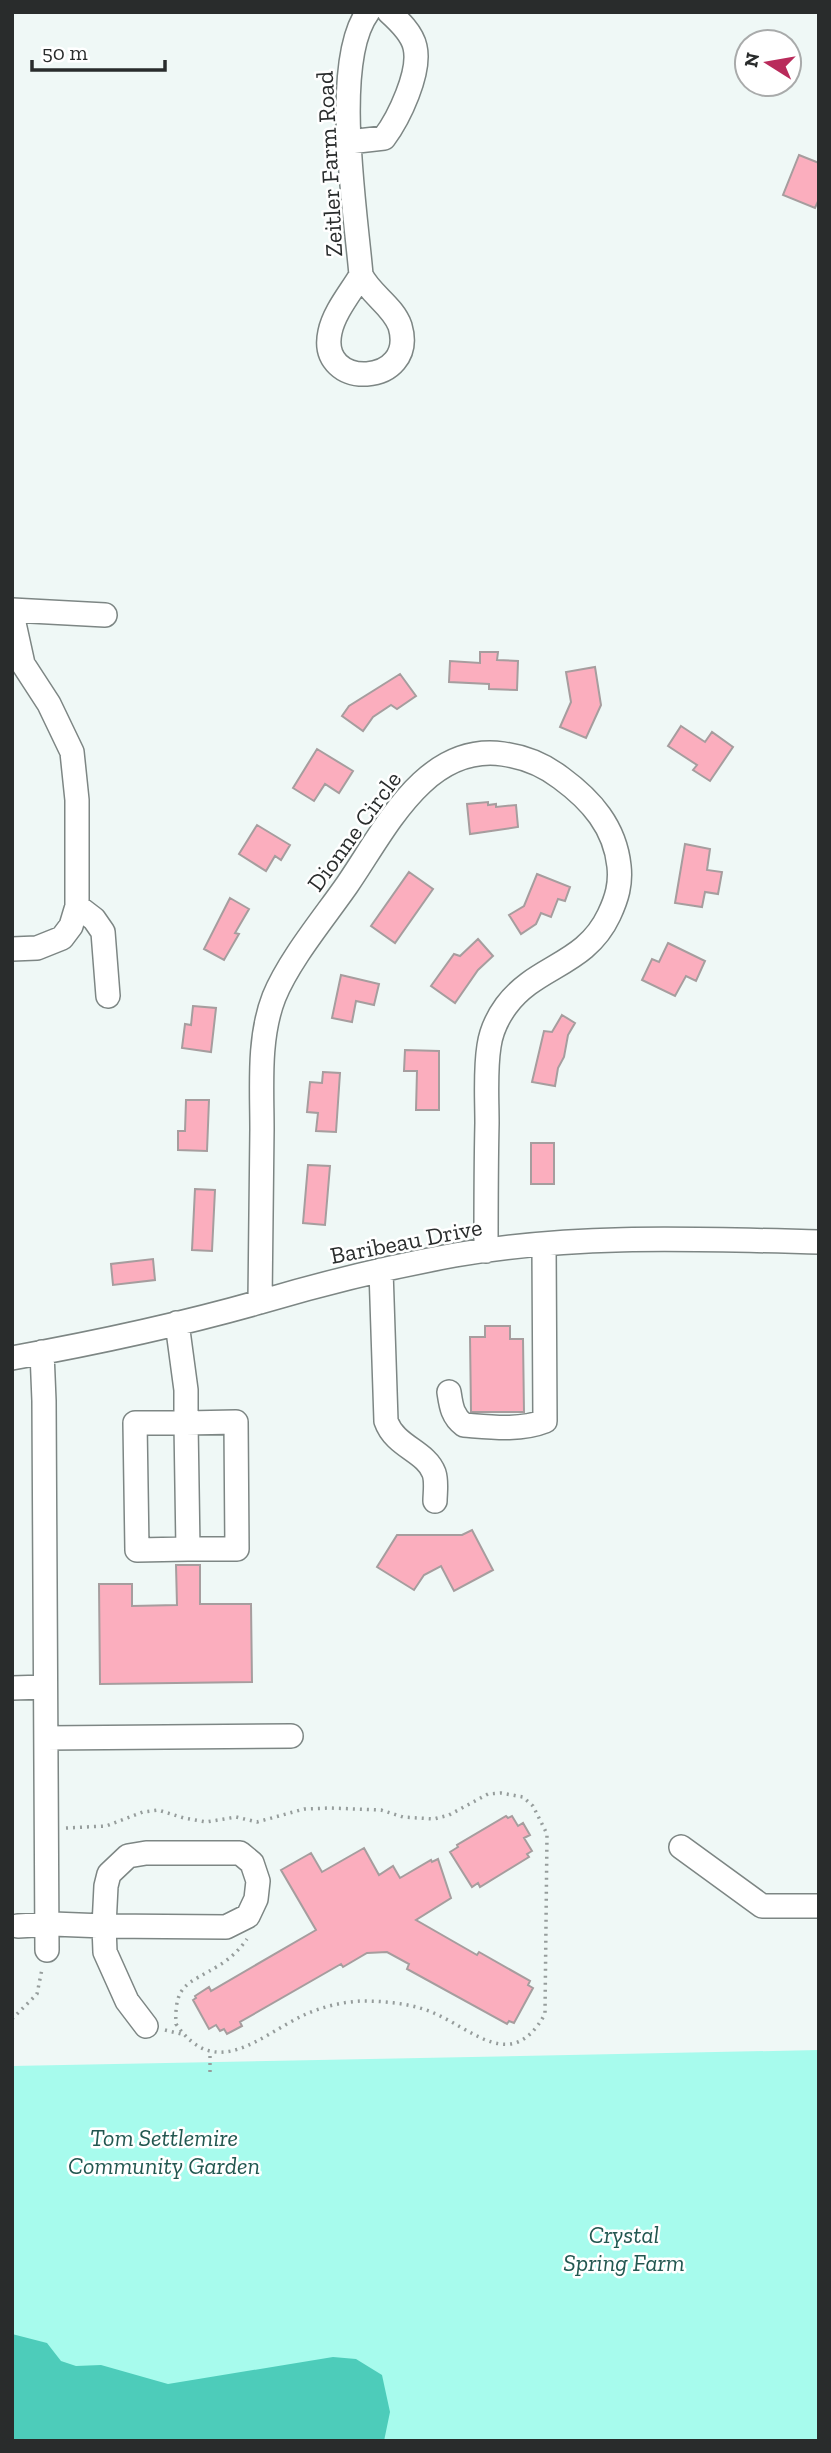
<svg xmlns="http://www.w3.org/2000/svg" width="831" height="2453" viewBox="0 0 831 2453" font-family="'Zilla Slab',serif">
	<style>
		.green { fill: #a7fbed }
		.forest { fill: #4dccba }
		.building { fill: #fbaebe; stroke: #a69d9e; stroke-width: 2 }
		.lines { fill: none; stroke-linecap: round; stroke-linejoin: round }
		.minor-casing { stroke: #7d8684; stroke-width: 26 }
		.path { stroke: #969d9c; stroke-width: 3.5; stroke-dasharray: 2 5; stroke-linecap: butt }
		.minor { stroke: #fff; stroke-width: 23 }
		.labels { text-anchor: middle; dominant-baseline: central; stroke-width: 5; stroke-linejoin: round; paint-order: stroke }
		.street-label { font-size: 24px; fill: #292c2c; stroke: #fff }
		.park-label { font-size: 24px; font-style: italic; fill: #225750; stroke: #fff }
	</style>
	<rect width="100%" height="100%" fill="#eff8f6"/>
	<!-- green -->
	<path class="green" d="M 819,2050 L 819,2441 L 12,2441 L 12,2066 Z"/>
	<!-- forest -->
	<path class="forest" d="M 12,2334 L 47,2343 L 61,2361 L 76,2366 L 101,2365 L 168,2384 L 333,2357 L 356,2359 L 382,2375 L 390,2412 L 384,2441 L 12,2441 Z"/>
	<!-- building -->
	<path class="building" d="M 799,155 L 819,163 L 819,199 L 815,208 L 783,195 Z
		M 480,652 L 498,652 L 497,660 L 518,661 L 517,690 L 489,689 L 489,684 L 449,682 L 450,661 L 480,663 Z
		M 595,667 L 601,705 L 586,738 L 560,727 L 571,702 L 566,672 Z
		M 400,674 L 416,696 L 397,709 L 391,705 L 373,717 L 363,731 L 342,716 L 349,706 Z
		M 681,726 L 705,742 L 712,732 L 733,747 L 710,781 L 693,770 L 697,765 L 668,746 Z
		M 317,749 L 353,771 L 339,793 L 325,784 L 314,801 L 293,788 Z
		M 488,802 L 488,805 L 496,804 L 496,807 L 516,805 L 518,827 L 470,834 L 467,804 Z
		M 257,825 L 290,845 L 281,860 L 275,856 L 266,871 L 239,854 Z
		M 685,844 L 710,849 L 707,870 L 722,872 L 718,894 L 705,892 L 702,907 L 675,903 Z
		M 409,872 L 433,889 L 395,943 L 371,926 Z
		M 537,874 L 570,887 L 565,901 L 558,899 L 551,917 L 541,913 L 536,924 L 521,934 L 509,915 L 524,906 Z
		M 230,898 L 249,909 L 235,933 L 239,934 L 224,960 L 204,949 Z
		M 478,939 L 493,956 L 478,970 L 455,1003 L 431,986 L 454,954 L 460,956 Z
		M 668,943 L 705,961 L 696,981 L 686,976 L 675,996 L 642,980 L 652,959 L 659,962 Z
		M 341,975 L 379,984 L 374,1005 L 356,1001 L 352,1022 L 332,1018 Z
		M 193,1006 L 216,1008 L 211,1052 L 182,1048 L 185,1024 L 191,1025 Z
		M 562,1015 L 575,1023 L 568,1035 L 564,1057 L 558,1068 L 555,1086 L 532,1082 L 544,1031 L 552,1032 Z
		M 405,1050 L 439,1051 L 439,1110 L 416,1110 L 417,1071 L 404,1071 Z
		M 323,1072 L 340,1073 L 336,1132 L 316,1131 L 318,1113 L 307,1112 L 310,1082 L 322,1083 Z
		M 186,1100 L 209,1100 L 207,1151 L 178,1150 L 178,1131 L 185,1131 Z
		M 531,1143 L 554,1143 L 554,1184 L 531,1184 Z
		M 308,1165 L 330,1166 L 325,1225 L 303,1223 Z
		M 195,1189 L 215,1190 L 212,1251 L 192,1250 Z
		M 153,1259 L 155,1280 L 113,1285 L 111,1264 Z
		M 485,1326 L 510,1326 L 510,1339 L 523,1339 L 524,1412 L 471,1412 L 470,1337 L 485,1337 Z
		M 472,1530 L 493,1570 L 454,1591 L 441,1566 L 424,1575 L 414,1590 L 377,1567 L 397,1535 L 462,1535 Z
		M 176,1565 L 200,1565 L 200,1604 L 251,1604 L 252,1682 L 100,1684 L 99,1584 L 132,1584 L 132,1606 L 177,1605 Z
		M 506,1816 L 508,1818 L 512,1816 L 518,1826 L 523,1823 L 530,1835 L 524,1838 L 532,1851 L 527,1854 L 529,1857 L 480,1887 L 478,1883 L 472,1887 L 450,1852 L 458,1847 L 457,1845 Z
		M 364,1848 L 379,1875 L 393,1866 L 400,1878 L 431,1860 L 432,1862 L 438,1859 L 451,1898 L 416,1920 L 477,1955 L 479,1952 L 530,1981 L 528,1985 L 533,1988 L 514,2023 L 509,2021 L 507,2024 L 407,1969 L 409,1964 L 387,1952 L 367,1953 L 343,1967 L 341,1964 L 240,2022 L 242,2026 L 227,2034 L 224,2029 L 220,2031 L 216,2025 L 209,2029 L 193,2000 L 196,1998 L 195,1996 L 209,1987 L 211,1991 L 316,1930 L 281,1870 L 311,1853 L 322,1872 Z"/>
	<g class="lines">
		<defs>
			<path id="minor" d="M 349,142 L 384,138 C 399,118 421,72 415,47 C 412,33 399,21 389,12
				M 361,275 C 351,292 334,312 330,332 C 317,391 418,387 400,326 C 393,306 370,294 361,275 C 356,213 331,62 368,12
				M 12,610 L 105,615
				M 12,614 L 23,664 L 49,704 L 72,752 L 77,800 L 77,906 L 71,926 L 62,938 L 37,948 L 12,949
				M 77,906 L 94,919 L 103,932 L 108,996
				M 381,1270 L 386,1421 C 395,1447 426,1451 434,1473 C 437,1482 435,1493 435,1501
				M 260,1302 C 261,1244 261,1187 262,1130 C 262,1086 258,1038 274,997 C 289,960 324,918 347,885 C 385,830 425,743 503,754 C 525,757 544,765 561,778 C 591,800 615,827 619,866 C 621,884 617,898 609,915 C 585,966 536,965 506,1006 C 498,1017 491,1032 489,1046 C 485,1071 487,1098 487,1123 C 486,1166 486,1208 486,1251
				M 177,1323 L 186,1390 L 186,1423 L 135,1423 L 137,1550 L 188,1549 L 186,1423 L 236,1422 L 237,1549 L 188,1549
				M 42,1352 L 44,1401 L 47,1950
				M 12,1358 C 95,1343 179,1325 260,1302 C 324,1283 389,1267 455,1255 C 575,1234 697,1239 819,1242
				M 449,1392 C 451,1405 452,1416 464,1425 C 490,1427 520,1431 545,1421 L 544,1245
				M 12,1688 L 45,1687
				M 46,1738 L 291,1736
				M 681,1847 L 762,1906 L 819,1906
				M 18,1926 L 53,1924 L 104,1926 L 226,1927 L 248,1916 L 256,1899 L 258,1881 L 252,1863 L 240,1853 L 146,1853 L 128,1856 L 109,1874 L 106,1886 L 104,1926 L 105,1952 L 127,2001 L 146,2026"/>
		</defs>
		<!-- minor casing -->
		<use href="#minor" class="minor-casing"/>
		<!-- path -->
		<path class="path" d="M 66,1828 L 106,1826 L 143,1812 L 158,1810 L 184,1818 L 206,1822 L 236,1817 L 257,1822 L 304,1809 L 330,1808 L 381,1810 L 403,1817 L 434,1819 L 449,1815 L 488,1794 L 501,1793 L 523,1797 L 533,1806 L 547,1834 L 545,2014 C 511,2075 473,2028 429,2011 C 407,2003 384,2001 361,2001 C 342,2002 321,2007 304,2015 C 259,2036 216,2082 176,2024 C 174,1983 189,1984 218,1966 C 229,1960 240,1949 247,1939
			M 12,2019 L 37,1994 L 42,1969
			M 165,2030 L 185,2035
			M 210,2072 L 210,2053"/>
		<!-- minor -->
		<use href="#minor" class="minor"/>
	</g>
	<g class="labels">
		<!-- street labels -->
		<g class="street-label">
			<text transform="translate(329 164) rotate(-93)">Zeitler Farm Road</text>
			<text transform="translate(354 831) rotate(-54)">Dionne Circle</text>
			<text transform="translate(406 1241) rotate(-11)">Baribeau Drive</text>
		</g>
		<!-- park labels -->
		<g class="park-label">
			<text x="164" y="2137">Tom Settlemire<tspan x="164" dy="28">Community Garden</tspan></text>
			<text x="624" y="2234">Crystal<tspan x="624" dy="28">Spring Farm</tspan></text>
		</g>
	</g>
	<!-- border -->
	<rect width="831" height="2453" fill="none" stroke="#292c2c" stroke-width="28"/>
	<!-- north arrow -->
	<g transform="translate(768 63) rotate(281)"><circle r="33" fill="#ffffff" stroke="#a9abab" stroke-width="2"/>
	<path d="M0-5L12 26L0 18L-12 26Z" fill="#b92b5b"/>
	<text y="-10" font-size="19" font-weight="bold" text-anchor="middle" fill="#292c2c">N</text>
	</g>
	<!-- scale -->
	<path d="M32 60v10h133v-10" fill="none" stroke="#292c2c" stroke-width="3.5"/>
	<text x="42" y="60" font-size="21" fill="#292c2c" stroke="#ffffff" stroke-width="5" paint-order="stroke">50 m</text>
</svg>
